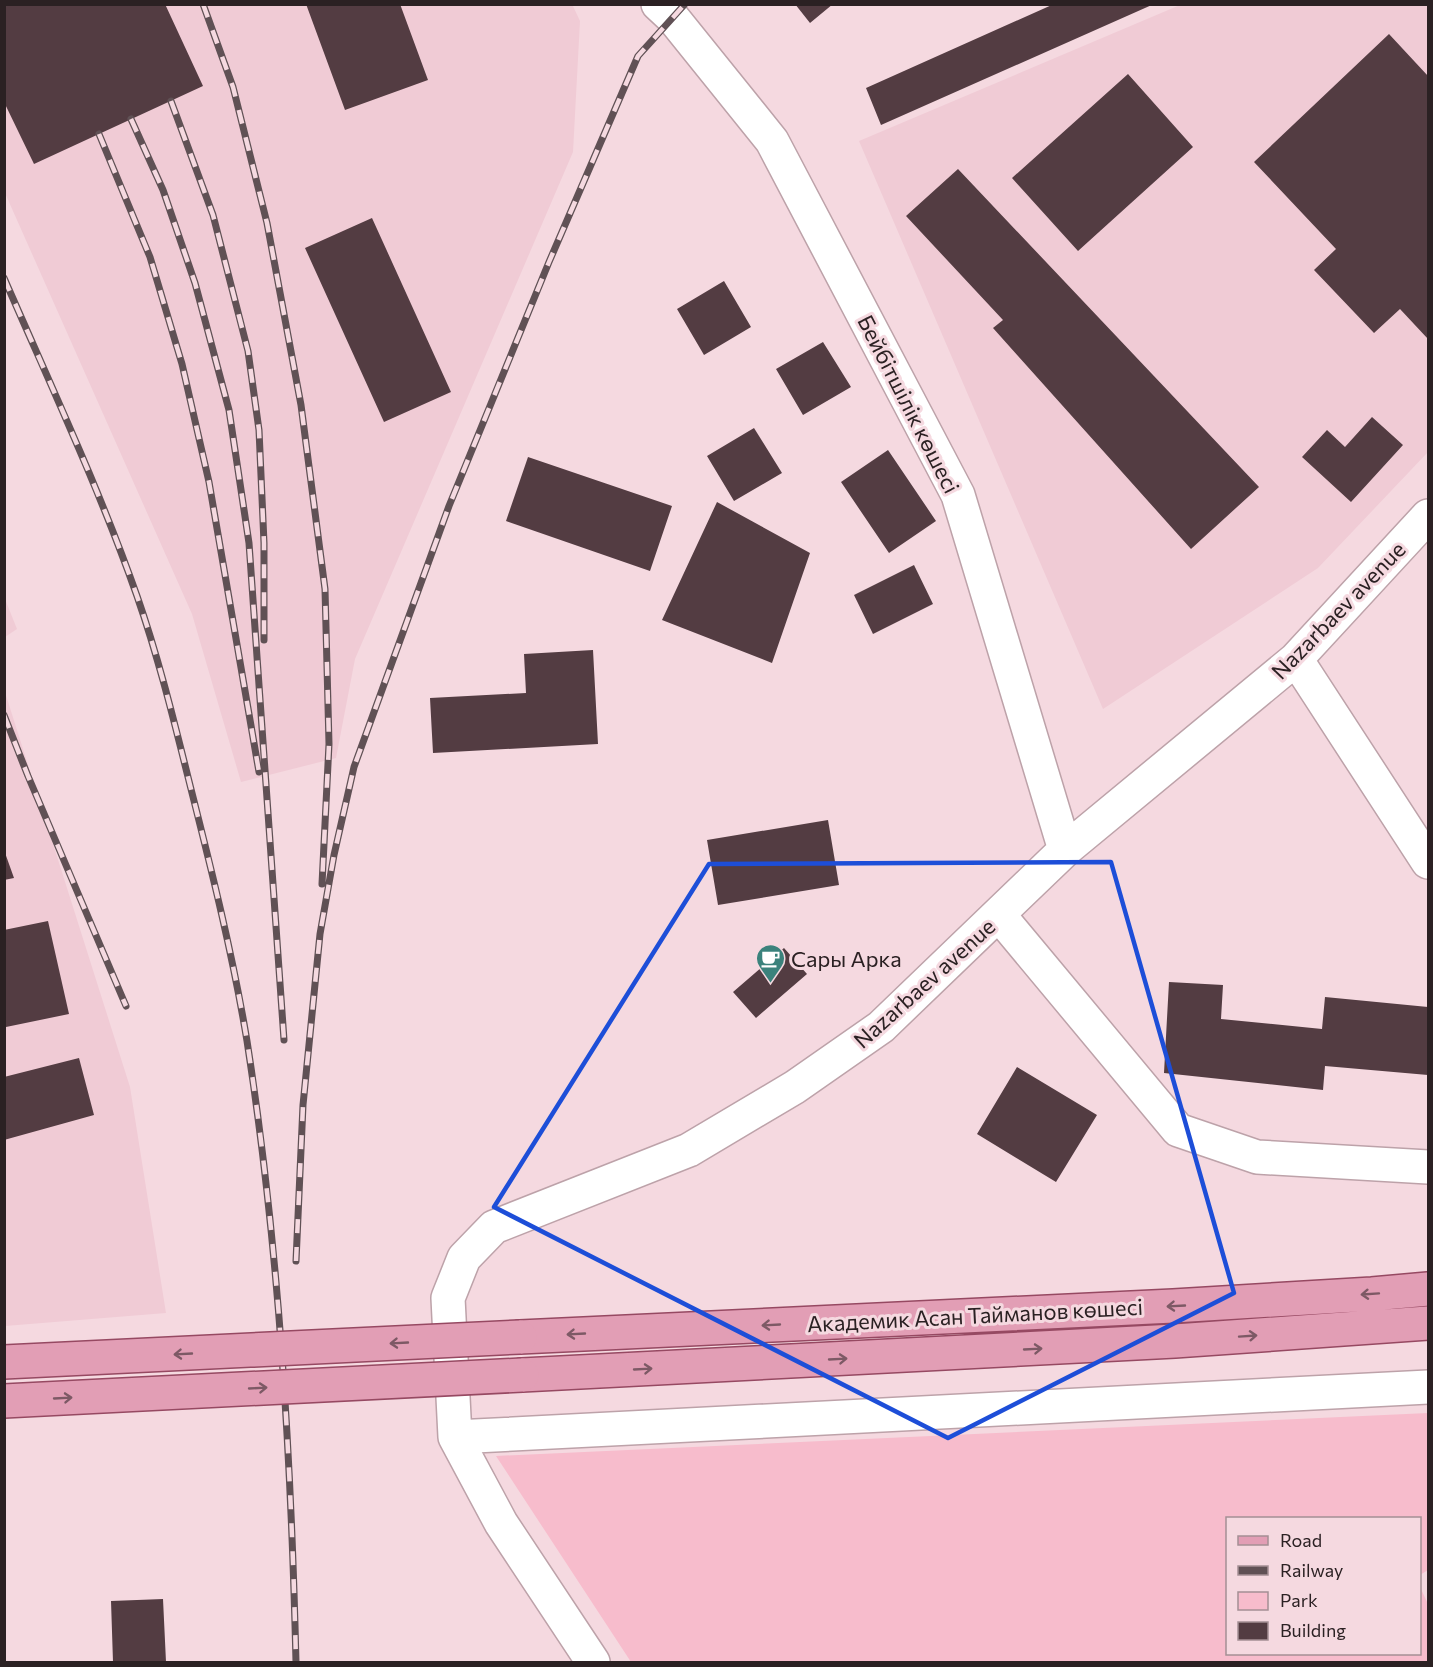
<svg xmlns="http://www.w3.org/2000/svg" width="1433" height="1667" viewBox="0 0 1433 1667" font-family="Commissioner,sans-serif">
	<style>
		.built { fill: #f0cbd5 }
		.green { fill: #f7bccc }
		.building { fill: #533c42 }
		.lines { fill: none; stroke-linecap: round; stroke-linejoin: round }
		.minor-casing { stroke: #bda2a9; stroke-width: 36 }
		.major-casing { stroke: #964962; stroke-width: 36 }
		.minor { stroke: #fff; stroke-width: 33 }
		.major { stroke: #e29eb5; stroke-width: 33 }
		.rail-casing { stroke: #605155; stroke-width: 7 }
		.rail { stroke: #f5d9e0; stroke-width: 4.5; stroke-dasharray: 14; stroke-linecap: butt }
		.major-bridge-casing { stroke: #964962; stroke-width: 36; stroke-linecap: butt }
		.major-bridge { stroke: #e29eb5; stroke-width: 33 }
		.oneway { stroke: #7d5965 }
		.marked { fill: none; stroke: #1d4ed8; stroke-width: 4.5; stroke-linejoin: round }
		.labels { text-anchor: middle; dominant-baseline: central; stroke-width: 6; stroke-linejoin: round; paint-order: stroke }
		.street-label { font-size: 22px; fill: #2b2123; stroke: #f5d9e0 }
		.poi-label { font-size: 22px; fill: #2b2123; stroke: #f5d9e0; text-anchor: start }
	</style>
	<rect width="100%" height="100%" fill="#f5d9e0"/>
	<!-- built -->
	<path class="built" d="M 572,4 L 580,21 L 573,152 L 355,659 L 336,758 L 241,782 L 192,614 L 5,193 L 4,5 Z
		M 1180,5 L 1428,5 L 1428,452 L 1318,568 L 1103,709 L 859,141 Z
		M 5,599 L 17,629 L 5,637 L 4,636 Z
		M 4,689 L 130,1087 L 166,1313 L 5,1326 Z"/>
	<!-- green -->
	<path class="green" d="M 1428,1413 L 1428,1570 L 1420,1575 L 1420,1518 L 1228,1518 L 1228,1654 L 1420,1654 L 1420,1587 L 1428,1604 L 1428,1662 L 631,1662 L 496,1456 Z"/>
	<!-- building -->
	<path class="building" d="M 4,4 L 165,4 L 203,86 L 34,164 L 4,102 Z
		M 306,4 L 400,4 L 428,80 L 345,110 Z
		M 795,4 L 833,4 L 810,23 Z
		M 1054,4 L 1154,4 L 881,125 L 866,88 Z
		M 1389,34 L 1428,76 L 1428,339 L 1400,309 L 1374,333 L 1314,270 L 1336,249 L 1254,162 Z
		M 1128,74 L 1193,147 L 1078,251 L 1012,178 Z
		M 958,169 L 1259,487 L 1191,549 L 993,328 L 1003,320 L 906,216 Z
		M 372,218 L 451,392 L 384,422 L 305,248 Z
		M 724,281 L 751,327 L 704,355 L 677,309 Z
		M 823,342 L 851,387 L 803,415 L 776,369 Z
		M 1372,417 L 1403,445 L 1351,502 L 1302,457 L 1327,430 L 1345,447 Z
		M 754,428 L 782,473 L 734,501 L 707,456 Z
		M 888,450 L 936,521 L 889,553 L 841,482 Z
		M 528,457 L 672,506 L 650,571 L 506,521 Z
		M 717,502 L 810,553 L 772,663 L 662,620 Z
		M 914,565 L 933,604 L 873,634 L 854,595 Z
		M 593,650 L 598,744 L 433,753 L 430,698 L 526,693 L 524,654 Z
		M 828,820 L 839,885 L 718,905 L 707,840 Z
		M 4,850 L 14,878 L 4,880 Z
		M 48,921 L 69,1014 L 6,1027 L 4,930 Z
		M 784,948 L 807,974 L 756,1018 L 733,992 Z
		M 1169,982 L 1223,985 L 1221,1019 L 1322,1029 L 1325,997 L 1428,1007 L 1428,1075 L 1325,1066 L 1323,1090 L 1164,1073 Z
		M 79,1058 L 94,1115 L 4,1140 L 4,1077 Z
		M 1017,1067 L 1097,1115 L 1056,1182 L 977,1134 Z
		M 163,1599 L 166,1662 L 113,1662 L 111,1601 Z"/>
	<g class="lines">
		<defs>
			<path id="minor" d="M 658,4 L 673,18 L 772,141 L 958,495 L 1065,850
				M 1296,659 L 1428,862
				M 999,915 L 1178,1130 L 1257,1157 L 1428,1167
				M 455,1437 L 1428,1387
				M 593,1662 L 501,1523 L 455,1437 L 448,1298 L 464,1258 L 494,1227 L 689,1150 L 795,1087 L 881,1027 L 1065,850 L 1296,659 L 1428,516"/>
			<path id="major" d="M 520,1337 L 1173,1306 L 1372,1294 L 1428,1289
				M 522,1375 L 1175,1341 L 1428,1323"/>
		</defs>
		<!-- minor casing -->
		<use href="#minor" class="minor-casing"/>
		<!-- major casing -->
		<use href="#major" class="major-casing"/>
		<!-- minor -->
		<use href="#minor" class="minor"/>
		<!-- major -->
		<use href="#major" class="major"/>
		<defs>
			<path id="rail" d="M 203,4 L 233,87 L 267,223 L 301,405 L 325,589 L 329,744 L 322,884
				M 171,101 L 213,215 L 248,351 L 259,430 L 264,543 L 264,640
				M 131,119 L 163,190 L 195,283 L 229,410 L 249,543 L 284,1040
				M 99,134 L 150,257 L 182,364 L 209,482 L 259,772
				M 4,278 C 50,384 99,488 137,596 C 159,659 175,725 191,789 C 212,872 233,956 247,1041 C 279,1247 291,1455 296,1662
				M 4,715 L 28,776 L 126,1006
				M 296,1261 L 303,1105 L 320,934 L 334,855 L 354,767 L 449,506 L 549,262 L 638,56 L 685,4"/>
		</defs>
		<!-- rail casing -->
		<use href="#rail" class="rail-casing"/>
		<!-- rail -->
		<use href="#rail" class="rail"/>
		<defs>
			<path id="major-bridge" d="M 4,1362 L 520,1337
				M 4,1401 L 522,1375"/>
		</defs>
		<!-- major-bridge casing -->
		<use href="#major-bridge" class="major-bridge-casing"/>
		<!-- major-bridge -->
		<use href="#major-bridge" class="major-bridge"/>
	</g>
	<!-- one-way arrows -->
	<defs><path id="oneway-shaft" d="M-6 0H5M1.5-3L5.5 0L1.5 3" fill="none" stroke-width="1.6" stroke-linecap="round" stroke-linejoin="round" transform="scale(1.5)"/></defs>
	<g class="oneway">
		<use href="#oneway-shaft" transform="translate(1370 1294) rotate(176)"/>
		<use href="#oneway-shaft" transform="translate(1176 1306) rotate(177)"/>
		<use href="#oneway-shaft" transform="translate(771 1325) rotate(177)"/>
		<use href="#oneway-shaft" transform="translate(576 1334) rotate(177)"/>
		<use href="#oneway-shaft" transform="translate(1248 1336) rotate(-4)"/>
		<use href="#oneway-shaft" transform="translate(399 1343) rotate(177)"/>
		<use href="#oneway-shaft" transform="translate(1033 1349) rotate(-3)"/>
		<use href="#oneway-shaft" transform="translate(183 1354) rotate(177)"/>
		<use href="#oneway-shaft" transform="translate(838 1359) rotate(-3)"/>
		<use href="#oneway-shaft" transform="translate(643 1369) rotate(-3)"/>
		<use href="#oneway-shaft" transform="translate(258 1388) rotate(-3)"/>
		<use href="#oneway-shaft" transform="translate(63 1398) rotate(-3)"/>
	</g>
	<!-- marked area -->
	<path class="marked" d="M 1111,862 L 1234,1293 L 948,1438 L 494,1207 L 709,864 Z"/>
	<!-- icons -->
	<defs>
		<symbol id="cafe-pin" viewBox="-11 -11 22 30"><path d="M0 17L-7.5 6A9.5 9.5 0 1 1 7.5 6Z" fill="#3b827c" stroke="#f5d9e0"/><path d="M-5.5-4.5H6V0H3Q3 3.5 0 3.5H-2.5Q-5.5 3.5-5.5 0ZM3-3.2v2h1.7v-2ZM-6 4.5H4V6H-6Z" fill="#fff"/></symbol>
	</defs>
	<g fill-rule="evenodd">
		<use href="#cafe-pin" x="754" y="942" width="33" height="45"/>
	</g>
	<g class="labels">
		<!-- street labels -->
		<g class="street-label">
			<text transform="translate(909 404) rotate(63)">Бейбітшілік көшесі</text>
			<text transform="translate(1338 610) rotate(-46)">Nazarbaev avenue</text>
			<text transform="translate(924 983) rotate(-42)">Nazarbaev avenue</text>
			<text transform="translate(975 1315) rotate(-3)">Академик Асан Тайманов көшесі</text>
		</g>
		<!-- poi labels -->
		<g class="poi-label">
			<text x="791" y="958">Сары Арка</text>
		</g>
	</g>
	<!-- border -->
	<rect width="1433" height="1667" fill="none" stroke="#2b2123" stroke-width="12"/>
	<!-- legend -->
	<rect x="1226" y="1517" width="195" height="138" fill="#f5d9e0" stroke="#a48f94" stroke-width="1.5"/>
	<rect x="1238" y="1536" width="30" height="9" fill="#e29eb5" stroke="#a48f94" stroke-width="1.5"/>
	<text x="1280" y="1547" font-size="18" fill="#2b2123">Road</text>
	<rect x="1238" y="1566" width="30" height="9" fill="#605155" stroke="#a48f94" stroke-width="1.5"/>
	<text x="1280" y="1577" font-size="18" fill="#2b2123">Railway</text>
	<rect x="1238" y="1592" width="30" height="18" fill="#f7bccc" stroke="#a48f94" stroke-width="1.5"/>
	<text x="1280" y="1607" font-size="18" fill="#2b2123">Park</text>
	<rect x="1238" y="1622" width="30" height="18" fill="#533c42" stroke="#a48f94" stroke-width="1.5"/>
	<text x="1280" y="1637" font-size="18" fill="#2b2123">Building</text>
</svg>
